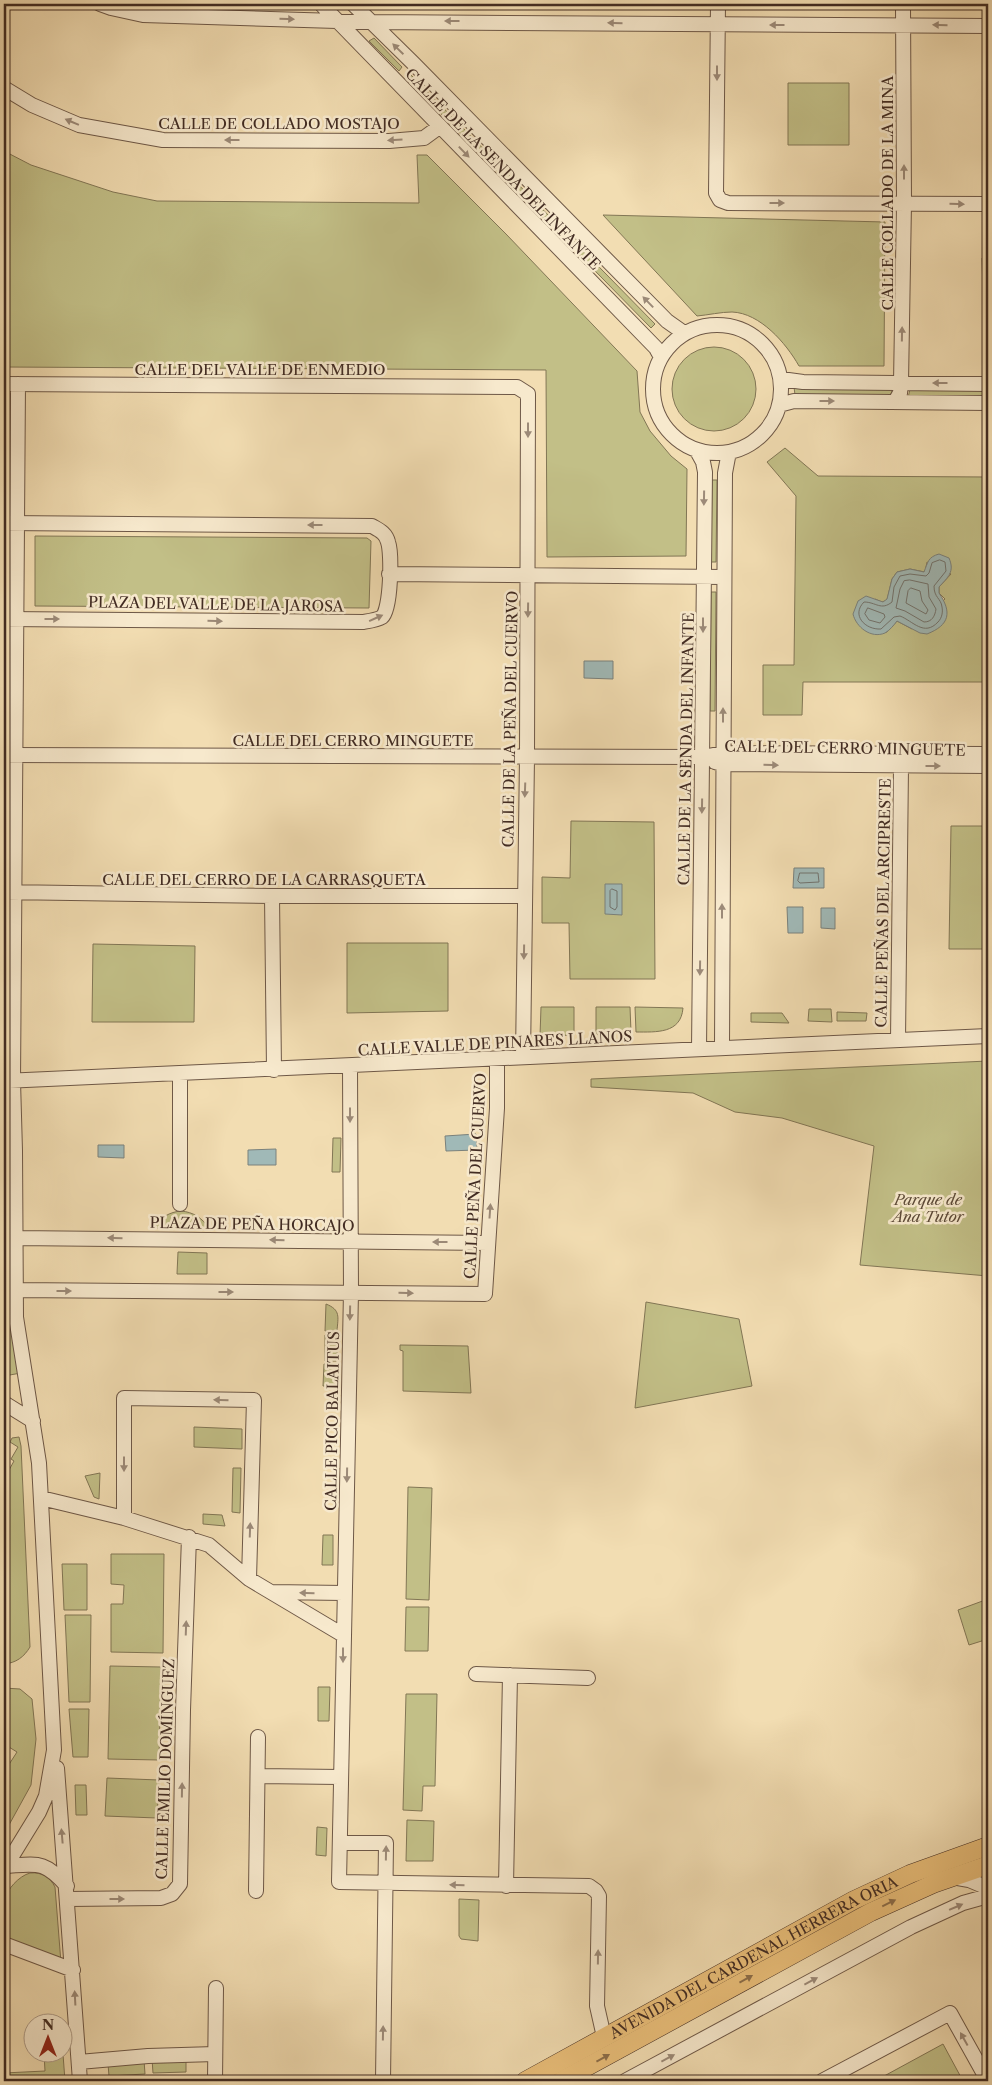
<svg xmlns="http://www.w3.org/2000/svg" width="992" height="2085" viewBox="0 0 992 2085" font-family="'Libre Caslon Text',serif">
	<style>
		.green { fill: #c2bf87; stroke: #827655; fill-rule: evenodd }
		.water { fill: #a0b9b7; stroke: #7a817c }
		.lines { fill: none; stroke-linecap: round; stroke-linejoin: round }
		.shore { stroke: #71726d; stroke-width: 1 }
		.minor-casing { stroke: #6e5847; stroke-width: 16 }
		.major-casing { stroke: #422c23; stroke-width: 19 }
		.minor { stroke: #f7e9cd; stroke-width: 14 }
		.major { stroke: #e9be79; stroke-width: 18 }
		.oneway { fill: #9c8a78 }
		.oneway2 { fill: #8d6e4a }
		.labels { text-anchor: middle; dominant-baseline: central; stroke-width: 5; stroke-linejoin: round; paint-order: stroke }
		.street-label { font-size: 15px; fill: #422c23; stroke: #f7e9cd }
		.park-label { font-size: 15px; font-style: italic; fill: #5c4937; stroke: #f7e9cd }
	</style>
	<rect width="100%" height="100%" fill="#f2ddb2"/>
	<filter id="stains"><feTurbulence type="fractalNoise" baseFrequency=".004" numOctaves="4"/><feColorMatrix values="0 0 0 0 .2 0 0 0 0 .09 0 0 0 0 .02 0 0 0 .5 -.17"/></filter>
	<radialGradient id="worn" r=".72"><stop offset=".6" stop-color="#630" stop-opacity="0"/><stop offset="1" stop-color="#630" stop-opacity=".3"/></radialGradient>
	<!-- green -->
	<path class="green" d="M 374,38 L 402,67 L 399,71 L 369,41 Z
		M 409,73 L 655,324 L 651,328 L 405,77 Z
		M 788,83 L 849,83 L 849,145 L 788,145 Z
		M 4,151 L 31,165 L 113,192 L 157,201 L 419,203 L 417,155 L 427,155 L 506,234 L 637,371 L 640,412 L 650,431 L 671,456 L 687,469 L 686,556 L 547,557 L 546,370 L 4,367 Z
		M 603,215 L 885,222 L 884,366 L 799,366 C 786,343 760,313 732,312 C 721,312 708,315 697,316 Z
		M 982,258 L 988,258 L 988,324 L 984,324 Z
		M672 389a42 42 0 1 1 84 0a42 42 0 1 1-84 0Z
		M 794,387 L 893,388 L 891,394 L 887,396 L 795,395 Z
		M 910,389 L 988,390 L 988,397 L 908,398 Z
		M 785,448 L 818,476 L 988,477 L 988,682 L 803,682 L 802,715 L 763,715 L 763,665 L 794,665 L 796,496 L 767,462 ZM 927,562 L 951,574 L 939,587 L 939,593 L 945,599 L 912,629 L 897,621 L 887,632 L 876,634 L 875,599 L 882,602 L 887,600 L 892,579 L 897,572 L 910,569 L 925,572 Z
		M 712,480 L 717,480 L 716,562 L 711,562 Z
		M 35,536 L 367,538 L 371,541 L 369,608 L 35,606 Z
		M 4,538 L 6,538 L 6,604 L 4,604 Z
		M 711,592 L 716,592 L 715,711 L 710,711 Z
		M 571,821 L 654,822 L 655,979 L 570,979 L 569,923 L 542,923 L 542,877 L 570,878 Z
		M 951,826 L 988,826 L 988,949 L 949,949 Z
		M 347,943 L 448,943 L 448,1011 L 347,1013 Z
		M 93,944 L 195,946 L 194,1022 L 92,1022 Z
		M 541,1007 L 574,1007 L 574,1035 L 540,1036 Z
		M 596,1007 L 630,1007 L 631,1032 L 596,1034 Z
		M 635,1007 L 683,1008 C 681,1034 656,1032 636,1032 Z
		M 809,1009 L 831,1009 L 832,1022 L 808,1021 Z
		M 837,1012 L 867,1013 L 866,1021 L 837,1021 Z
		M 751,1013 L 782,1013 L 789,1023 L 751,1022 Z
		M 988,1061 L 988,1276 L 860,1265 L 874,1146 L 782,1118 L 735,1112 L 693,1093 L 591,1087 L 591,1079 Z
		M 333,1138 L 341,1138 L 340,1172 L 332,1172 Z
		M 4,1180 L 11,1205 L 21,1373 L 4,1376 Z
		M 181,1211 C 193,1212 203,1218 209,1229 L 155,1228 C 160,1217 170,1212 181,1211 Z
		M 178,1252 L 207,1253 L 207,1274 L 177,1274 Z
		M 646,1302 L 739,1319 L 752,1386 L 635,1408 Z
		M 326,1304 C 341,1310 338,1317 337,1331 L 325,1331 Z
		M 325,1335 L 337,1335 L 337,1361 L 325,1361 Z
		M 400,1345 L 468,1346 L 471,1393 L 403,1391 L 403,1351 L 400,1350 Z
		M 324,1364 L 337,1365 L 336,1386 L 323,1386 Z
		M 194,1427 L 242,1429 L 242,1449 L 194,1447 Z
		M 19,1437 L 21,1446 L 30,1647 C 24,1657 16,1663 4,1664 L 4,1471 L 5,1468 L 9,1470 L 14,1461 L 11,1459 L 18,1447 L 10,1442 L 12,1438 Z
		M 233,1468 L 241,1468 L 240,1513 L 232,1512 Z
		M 100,1473 L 99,1499 L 94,1497 L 85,1476 Z
		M 408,1487 L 432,1488 L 429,1600 L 406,1599 Z
		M 203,1514 L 222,1515 L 225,1526 L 203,1524 Z
		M 323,1535 L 333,1535 L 333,1565 L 322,1565 Z
		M 111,1554 L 164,1554 L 163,1653 L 111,1652 L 111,1604 L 123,1604 L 124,1585 L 111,1584 Z
		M 62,1564 L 87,1564 L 87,1610 L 64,1610 Z
		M 988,1599 L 988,1639 L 969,1645 L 958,1610 Z
		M 406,1607 L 429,1607 L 428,1651 L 405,1651 Z
		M 65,1615 L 91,1615 L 90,1702 L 69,1702 Z
		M 110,1666 L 161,1667 L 159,1760 L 108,1759 Z
		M 318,1687 L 330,1687 L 329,1721 L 318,1721 Z
		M 4,1688 L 20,1689 L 32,1699 L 36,1739 L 31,1785 L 4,1834 L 4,1763 L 8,1766 L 17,1752 L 4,1744 Z
		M 406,1694 L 437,1694 L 435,1786 L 423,1786 L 422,1811 L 403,1810 Z
		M 69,1709 L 89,1709 L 88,1757 L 73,1757 Z
		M 107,1778 L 159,1780 L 157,1818 L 105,1816 Z
		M 75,1785 L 86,1785 L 87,1815 L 76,1815 Z
		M 407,1820 L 434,1821 L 433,1861 L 406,1861 Z
		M 317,1827 L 327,1828 L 326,1856 L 316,1855 Z
		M 30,1873 C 42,1872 50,1877 55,1887 L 61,1963 L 4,1941 C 4,1930 1,1910 4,1901 C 7,1889 19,1876 30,1873 Z
		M 459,1899 L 479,1900 L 478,1941 L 461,1939 L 459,1936 Z
		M 943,2044 L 963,2081 L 875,2081 Z
		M 44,2053 L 63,2054 L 65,2081 L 4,2081 L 4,2073 L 45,2071 Z
		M 152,2059 L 186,2059 L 186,2072 L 153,2073 Z
		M 144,2060 L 145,2074 L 109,2076 L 108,2064 Z"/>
	<!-- water -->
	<path class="water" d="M 939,554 L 949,558 C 955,572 948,577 939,587 L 939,593 C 952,612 950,625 927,634 L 920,633 L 897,621 C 894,625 890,630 885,633 C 871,639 856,627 853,614 L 858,601 L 866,596 L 883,602 L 887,599 L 892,579 L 897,572 L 910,569 L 924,572 C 928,562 928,557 939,554 Z
		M 584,661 L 613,661 L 613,679 L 584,678 Z
		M 794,868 L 824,868 L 824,888 L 793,888 Z
		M 605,884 L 622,884 L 622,915 L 605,914 Z
		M 787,907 L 803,907 L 803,933 L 788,933 Z
		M 821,908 L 835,908 L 835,929 L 821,928 Z
		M 476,1134 L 477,1150 L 446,1151 L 445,1136 Z
		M 98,1145 L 124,1145 L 124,1158 L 98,1157 Z
		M 276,1149 L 276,1165 L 248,1165 L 248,1150 Z"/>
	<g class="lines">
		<!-- shore -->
		<path class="shore" d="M 940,560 L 945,562 L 946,571 L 934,586 C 934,598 941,598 942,607 C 943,612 942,618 938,622 C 924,637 913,621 900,616 L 894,617 L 881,629 C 865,630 851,615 864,602 C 876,602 881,611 892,602 L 894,587 L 900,576 L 910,574 L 926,576 L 929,573 L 932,563 Z
			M 910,580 L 928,584 L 929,597 L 936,609 C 935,616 932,622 924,622 L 905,611 L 896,608 L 900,589 L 904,581 Z
			M 911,588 L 920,591 L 922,601 L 928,610 L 926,614 L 906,603 L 908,591 Z
			M 868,608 L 884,614 L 885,617 L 880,623 L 869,620 L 865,614 Z
			M 800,873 L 818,873 L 819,882 L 800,883 L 798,881 Z
			M 612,889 L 617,891 L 617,907 L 615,910 L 610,907 L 610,891 Z"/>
		<defs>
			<path id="minor" d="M 100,4 L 111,8 L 143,15 L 370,22 L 988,26
				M 321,4 L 656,348 L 661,357
				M 353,4 L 413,63 L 667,321 L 684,333
				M 718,4 L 716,193 L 720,200 L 728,203 L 988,204
				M 4,88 L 32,105 L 79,125 L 163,140 L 389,141 L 424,138 L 439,127
				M653 389a64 64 0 1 1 128 0a64 64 0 1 1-128 0Z
				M 781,379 L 803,382 L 988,384
				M 4,384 L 517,387 L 528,394 L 527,757 L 523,1057
				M 895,402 L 900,393 L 901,383 L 904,203 L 903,4
				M 779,405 L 794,401 L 988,403
				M 697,451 L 703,462 L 705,472 L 699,1049
				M 4,523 L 372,526 C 379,530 386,533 388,542 C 392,553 391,610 382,617 C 377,620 369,621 363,622 L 4,619
				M 389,574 L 724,577
				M 4,755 L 703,757 L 723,753 L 988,754
				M 715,762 L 722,764 L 988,766
				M 4,892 L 272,896 L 525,896
				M 272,896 L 274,1070
				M 898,1040 L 901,766
				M 722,1047 L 725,473 L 729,452
				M 350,1067 L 351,1292 L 339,1882 L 589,1886 L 596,1891 L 599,1896 L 597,2006 L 604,2037
				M 180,1074 L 180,1204
				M 4,1081 L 988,1036
				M 15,1238 L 488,1243
				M 15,1290 L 485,1294 L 497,1108 L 497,1060
				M 4,1403 L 33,1421
				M 41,1498 L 124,1518 L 209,1545 L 249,1579 L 343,1635
				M 124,1518 L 124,1398 L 254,1400 L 249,1579
				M 271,1592 L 344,1593
				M 476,1674 L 588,1678
				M 57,1768 L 80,2081
				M 258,1776 L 340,1777
				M 340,1843 L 386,1843 L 383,2081
				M 5,1866 C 38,1864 44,1860 67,1886
				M 4,1869 L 39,1812 L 46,1796 L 54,1750 L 39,1463 L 16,1317 L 15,1151 L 13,1081 L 18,384
				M 952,1877 L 969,1880 L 988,1888
				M 506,1886 L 510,1675
				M 256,1891 L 258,1737
				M 68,1899 L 161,1898 L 172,1894 L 180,1884 L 183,1710 L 189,1537
				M 4,1944 L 73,1970
				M 79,2062 L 148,2056 L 215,2054
				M 215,2081 L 216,1988
				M 625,2081 L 911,1927 L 963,1903 L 988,1896
				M 822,2081 L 950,2013 L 988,2081"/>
			<g id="major">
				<path id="s1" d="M 525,2081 L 854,1900 L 910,1874 L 988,1846"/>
				<path d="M 561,2081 L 871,1912 L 933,1884 L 988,1865"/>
			</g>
		</defs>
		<!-- minor casing -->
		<use href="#minor" class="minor-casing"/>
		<!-- major casing -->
		<use href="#major" class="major-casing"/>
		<!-- minor -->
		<use href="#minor" class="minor"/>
		<!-- major -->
		<use href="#major" class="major"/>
	</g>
	<!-- one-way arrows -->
	<defs><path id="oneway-solid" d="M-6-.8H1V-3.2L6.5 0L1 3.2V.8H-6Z" transform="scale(1.25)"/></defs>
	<g class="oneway">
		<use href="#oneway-solid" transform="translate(287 19) rotate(1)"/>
		<use href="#oneway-solid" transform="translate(452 21) rotate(-180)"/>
		<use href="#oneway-solid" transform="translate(615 23) rotate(-179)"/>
		<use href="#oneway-solid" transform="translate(777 25) rotate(180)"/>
		<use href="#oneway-solid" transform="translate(940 25) rotate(-179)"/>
		<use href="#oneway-solid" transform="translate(398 49) rotate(-136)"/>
		<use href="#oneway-solid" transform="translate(717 73) rotate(90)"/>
		<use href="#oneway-solid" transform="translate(72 122) rotate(-157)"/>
		<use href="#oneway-solid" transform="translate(232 140) rotate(-180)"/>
		<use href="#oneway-solid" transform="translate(395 140) rotate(177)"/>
		<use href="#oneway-solid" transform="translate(464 152) rotate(46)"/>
		<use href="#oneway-solid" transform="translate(904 172) rotate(-90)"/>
		<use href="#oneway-solid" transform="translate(777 203)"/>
		<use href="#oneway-solid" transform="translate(957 204) rotate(1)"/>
		<use href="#oneway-solid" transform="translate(648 302) rotate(-134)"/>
		<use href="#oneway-solid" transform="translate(902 334) rotate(-89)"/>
		<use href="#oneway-solid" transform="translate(940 383) rotate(-180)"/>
		<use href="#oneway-solid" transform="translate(827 401)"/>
		<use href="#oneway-solid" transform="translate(528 430) rotate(90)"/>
		<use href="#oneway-solid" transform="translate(704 498) rotate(91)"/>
		<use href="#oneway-solid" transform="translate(315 525) rotate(180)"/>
		<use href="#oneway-solid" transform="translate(528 610) rotate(91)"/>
		<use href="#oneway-solid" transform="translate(376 618) rotate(-24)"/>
		<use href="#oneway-solid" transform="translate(52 619)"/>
		<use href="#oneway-solid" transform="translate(215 621) rotate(1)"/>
		<use href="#oneway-solid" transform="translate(703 625) rotate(90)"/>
		<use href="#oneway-solid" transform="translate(723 715) rotate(-90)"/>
		<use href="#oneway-solid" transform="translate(771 765) rotate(1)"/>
		<use href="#oneway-solid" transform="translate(933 766)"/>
		<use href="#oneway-solid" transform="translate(525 790) rotate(92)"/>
		<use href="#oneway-solid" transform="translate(702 806) rotate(91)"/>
		<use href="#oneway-solid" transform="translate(722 911) rotate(-90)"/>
		<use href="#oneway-solid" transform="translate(524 952) rotate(91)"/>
		<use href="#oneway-solid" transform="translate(700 968) rotate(91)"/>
		<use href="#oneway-solid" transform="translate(350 1115) rotate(90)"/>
		<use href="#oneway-solid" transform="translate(490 1211) rotate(-86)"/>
		<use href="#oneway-solid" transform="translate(115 1238) rotate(-179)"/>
		<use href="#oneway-solid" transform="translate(277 1240) rotate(-179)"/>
		<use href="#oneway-solid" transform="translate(440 1242) rotate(-180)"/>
		<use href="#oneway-solid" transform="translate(64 1291)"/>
		<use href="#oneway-solid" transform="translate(226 1292)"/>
		<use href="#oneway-solid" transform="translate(406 1293) rotate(1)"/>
		<use href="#oneway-solid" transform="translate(350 1313) rotate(91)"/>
		<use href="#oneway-solid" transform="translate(221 1400) rotate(-179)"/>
		<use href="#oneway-solid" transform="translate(124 1464) rotate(90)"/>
		<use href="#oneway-solid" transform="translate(347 1475) rotate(91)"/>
		<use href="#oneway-solid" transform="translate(250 1530) rotate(-88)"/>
		<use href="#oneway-solid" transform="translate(307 1593) rotate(-179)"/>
		<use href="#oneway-solid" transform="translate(186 1628) rotate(-88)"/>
		<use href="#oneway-solid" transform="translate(343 1655) rotate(90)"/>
		<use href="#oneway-solid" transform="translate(182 1790) rotate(-89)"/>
		<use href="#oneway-solid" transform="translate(62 1836) rotate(-95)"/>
		<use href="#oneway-solid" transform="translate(386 1853) rotate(-89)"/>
		<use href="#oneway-solid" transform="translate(457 1885) rotate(-179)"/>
		<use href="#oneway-solid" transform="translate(117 1899)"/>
		<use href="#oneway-solid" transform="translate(956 1907) rotate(-23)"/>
		<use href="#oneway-solid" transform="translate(598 1957) rotate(-89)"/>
		<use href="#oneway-solid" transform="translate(811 1981) rotate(-28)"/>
		<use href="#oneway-solid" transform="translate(75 1998) rotate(-93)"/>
		<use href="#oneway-solid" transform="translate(383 2033) rotate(-89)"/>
		<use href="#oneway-solid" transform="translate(964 2039) rotate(-119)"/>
		<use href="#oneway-solid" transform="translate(668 2058) rotate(-28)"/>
	</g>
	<g class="oneway2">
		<use href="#oneway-solid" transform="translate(889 1903) rotate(-26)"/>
		<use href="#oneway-solid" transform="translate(746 1979) rotate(-29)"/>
		<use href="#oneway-solid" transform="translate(603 2058) rotate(-29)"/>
	</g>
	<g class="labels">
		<!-- street labels -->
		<g class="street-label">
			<text x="279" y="123">CALLE DE COLLADO MOSTAJO</text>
			<text transform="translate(503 169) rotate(46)">CALLE DE LA SENDA DEL INFANTE</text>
			<text transform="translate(887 193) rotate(-90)">CALLE COLLADO DE LA MINA</text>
			<text x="260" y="369">CALLE DEL VALLE DE ENMEDIO</text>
			<text transform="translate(216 604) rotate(1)">PLAZA DEL VALLE DE LA JAROSA</text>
			<text transform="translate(510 719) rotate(-89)">CALLE DE LA PEÑA DEL CUERVO</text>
			<text x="353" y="740">CALLE DEL CERRO MINGUETE</text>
			<text transform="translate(845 748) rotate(1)">CALLE DEL CERRO MINGUETE</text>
			<text transform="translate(686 749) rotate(-89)">CALLE DE LA SENDA DEL INFANTE</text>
			<text x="264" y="879">CALLE DEL CERRO DE LA CARRASQUETA</text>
			<text transform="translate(883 903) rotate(-89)">CALLE PEÑAS DEL ARCIPRESTE</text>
			<text transform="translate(495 1043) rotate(-3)">CALLE VALLE DE PINARES LLANOS</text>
			<text transform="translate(475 1176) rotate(-87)">CALLE PEÑA DEL CUERVO</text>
			<text transform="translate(252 1224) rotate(1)">PLAZA DE PEÑA HORCAJO</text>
			<text transform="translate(332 1421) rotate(-89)">CALLE PICO BALAITUS</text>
			<text transform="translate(165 1769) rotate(-88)">CALLE EMILIO DOMÍNGUEZ</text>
			<text stroke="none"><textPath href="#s1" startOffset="260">AVENIDA DEL CARDENAL HERRERA ORIA</textPath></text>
		</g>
		<!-- park labels -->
		<g class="park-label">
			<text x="928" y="1199">Parque de<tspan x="928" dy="17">Ana Tutor</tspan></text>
		</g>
	</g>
	<!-- margin -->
	<rect width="992" height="2085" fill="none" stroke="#f2ddb2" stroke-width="20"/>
	<rect x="5" y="5" width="982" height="2075" fill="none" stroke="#422c23" stroke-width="2.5"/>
	<rect x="10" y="10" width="972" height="2065" fill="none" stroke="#422c23"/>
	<!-- north arrow -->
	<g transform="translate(48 2038)"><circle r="24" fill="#f7e9cd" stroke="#af9d89"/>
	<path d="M0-4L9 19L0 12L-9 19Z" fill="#8f2418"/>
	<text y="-8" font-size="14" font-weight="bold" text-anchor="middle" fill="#422c23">N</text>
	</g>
	<rect width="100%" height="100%" filter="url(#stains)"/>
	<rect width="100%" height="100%" fill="url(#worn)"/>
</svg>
